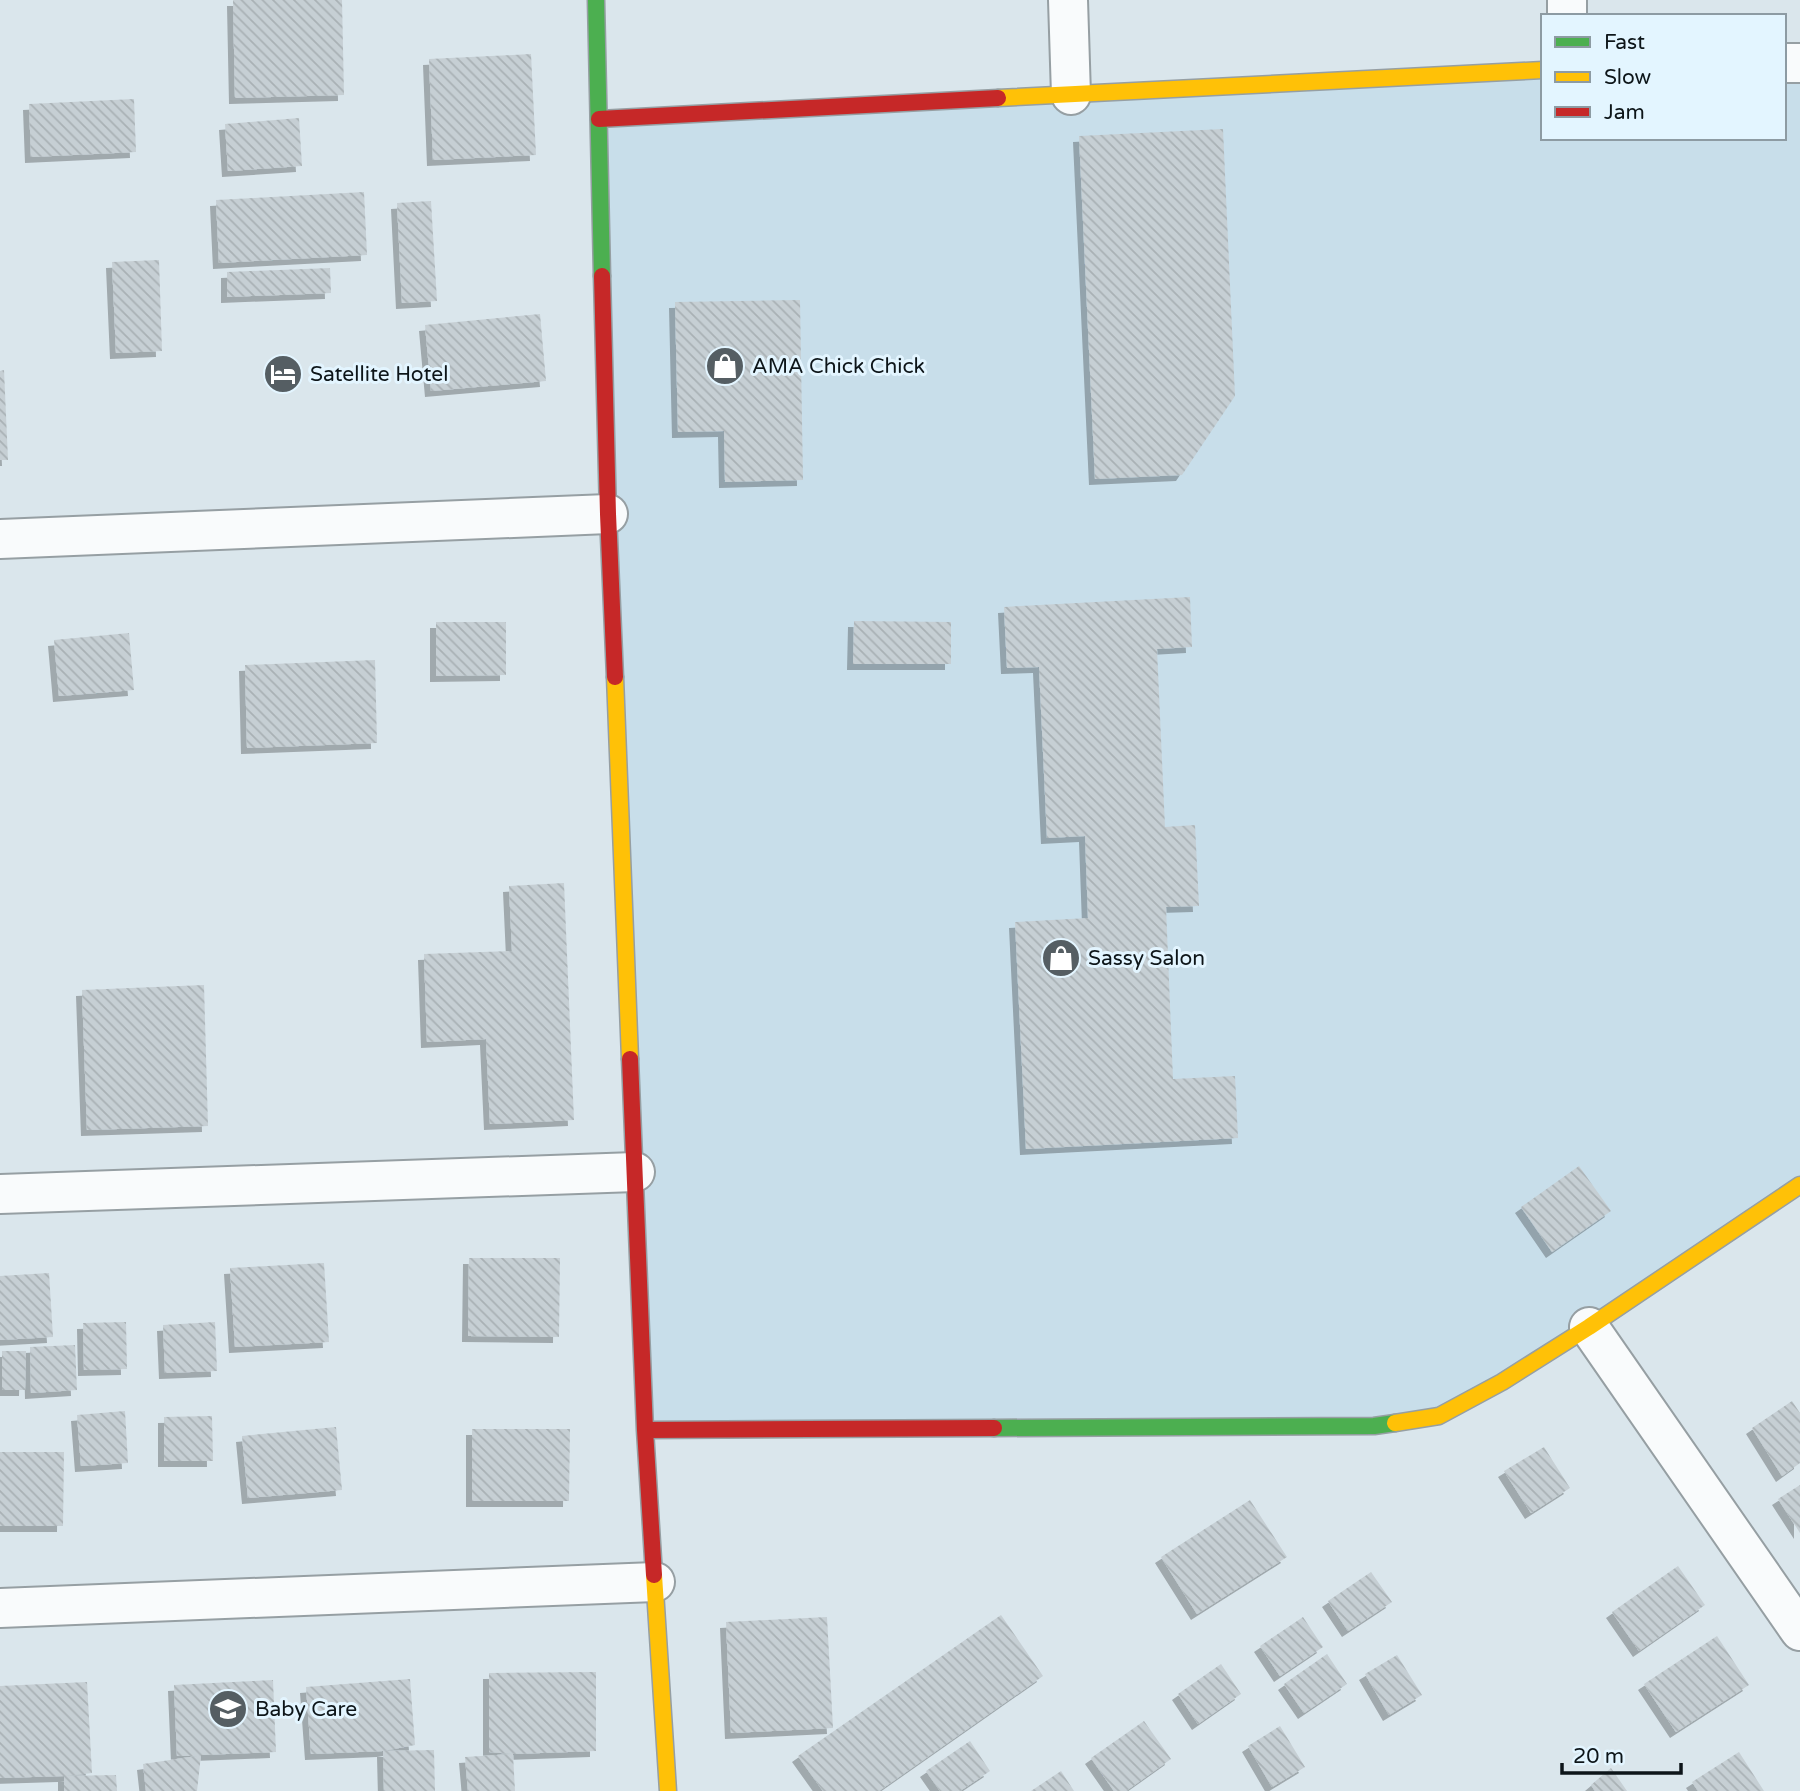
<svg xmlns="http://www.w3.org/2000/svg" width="1800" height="1791" viewBox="0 0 1800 1791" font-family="'Varela Round',sans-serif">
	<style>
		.built { fill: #c8deea }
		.building { fill: url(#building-back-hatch); filter: url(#shadow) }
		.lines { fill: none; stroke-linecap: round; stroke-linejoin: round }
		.street-casing { stroke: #969fa3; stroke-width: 42 }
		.fast-casing { stroke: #969fa3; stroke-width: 19 }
		.slow-casing { stroke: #969fa3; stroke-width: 19 }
		.jam-casing { stroke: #969fa3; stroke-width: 19 }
		.street { stroke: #f9fbfc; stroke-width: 38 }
		.fast { stroke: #4caf50; stroke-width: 16 }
		.slow { stroke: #ffc107; stroke-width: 16 }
		.jam { stroke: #c62828; stroke-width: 16 }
		.labels { text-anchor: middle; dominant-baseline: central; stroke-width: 6; stroke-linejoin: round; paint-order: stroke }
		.poi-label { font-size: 21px; fill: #0d1519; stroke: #e3f5ff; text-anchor: start }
	</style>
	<defs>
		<pattern id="building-back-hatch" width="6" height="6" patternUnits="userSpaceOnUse" patternTransform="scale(1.75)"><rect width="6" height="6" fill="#c6cfd4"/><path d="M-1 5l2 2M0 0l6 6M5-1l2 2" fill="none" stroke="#a9b1b5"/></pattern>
		<filter id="shadow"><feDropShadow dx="-6" dy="6" stdDeviation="0" flood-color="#0004"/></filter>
	</defs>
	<rect width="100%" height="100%" fill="#dae6ec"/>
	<!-- built -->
	<path class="built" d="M 1784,63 L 1800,63 L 1800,1185 L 1438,1416 L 645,1430 L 599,119 L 1543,70 L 1543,138 L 1784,138 Z"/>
	<!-- building -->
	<path class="building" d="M 233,0 L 342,0 L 344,95 L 235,98 Z
		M 531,54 L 536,155 L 433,160 L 429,59 Z
		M 134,99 L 136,152 L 31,157 L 29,104 Z
		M 299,118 L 302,166 L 228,171 L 225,124 Z
		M 1223,129 L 1235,396 L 1182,475 L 1095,479 L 1079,136 Z
		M 364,192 L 367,255 L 219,263 L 216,200 Z
		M 431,201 L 437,301 L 402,303 L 397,203 Z
		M 159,260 L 162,351 L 116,353 L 112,262 Z
		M 330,268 L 331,293 L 227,297 L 227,272 Z
		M 800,300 L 803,480 L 725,482 L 724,431 L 678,432 L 675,302 Z
		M 540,314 L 546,381 L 431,391 L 425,325 Z
		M 4,370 L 8,460 L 0,460 L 0,371 Z
		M 1190,597 L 1192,647 L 1157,649 L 1165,827 L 1195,825 L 1199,906 L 1166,907 L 1173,1079 L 1235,1076 L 1238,1138 L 1026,1149 L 1015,922 L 1088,918 L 1085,836 L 1047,838 L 1039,667 L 1007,668 L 1004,607 Z
		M 854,621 L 951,622 L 951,664 L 853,664 Z
		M 436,622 L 506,622 L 506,675 L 436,676 Z
		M 129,633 L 134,690 L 59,696 L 54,640 Z
		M 375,660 L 377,743 L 247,748 L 245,665 Z
		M 564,883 L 574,1120 L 490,1124 L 486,1039 L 427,1042 L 424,954 L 512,951 L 509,886 Z
		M 204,985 L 208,1126 L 87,1130 L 82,990 Z
		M 1579,1166 L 1611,1211 L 1552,1252 L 1521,1207 Z
		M 469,1258 L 560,1258 L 559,1337 L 468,1336 Z
		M 324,1263 L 329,1342 L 235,1347 L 230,1268 Z
		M 49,1273 L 53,1337 L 0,1340 L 0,1276 Z
		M 126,1322 L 127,1369 L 84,1370 L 83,1323 Z
		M 215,1322 L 217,1371 L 165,1373 L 163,1325 Z
		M 75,1345 L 77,1390 L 31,1393 L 30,1347 Z
		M 2,1351 L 26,1351 L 25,1390 L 2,1390 Z
		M 1792,1401 L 1800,1413 L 1800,1463 L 1782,1476 L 1752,1428 Z
		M 125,1411 L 128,1463 L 81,1466 L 77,1415 Z
		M 212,1416 L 213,1461 L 164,1461 L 164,1417 Z
		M 336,1427 L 342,1490 L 248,1498 L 242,1436 Z
		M 472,1429 L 570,1429 L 569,1501 L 472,1501 Z
		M 1544,1447 L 1570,1488 L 1531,1513 L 1504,1471 Z
		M 0,1452 L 64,1452 L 63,1526 L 0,1526 Z
		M 1800,1485 L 1800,1533 L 1778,1499 Z
		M 1250,1500 L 1287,1557 L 1197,1614 L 1161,1557 Z
		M 1678,1566 L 1705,1605 L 1639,1651 L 1612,1612 Z
		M 1371,1572 L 1392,1602 L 1348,1631 L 1328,1601 Z
		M 1001,1615 L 1043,1676 L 879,1791 L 823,1791 L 798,1756 Z
		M 827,1617 L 833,1728 L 731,1733 L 726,1622 Z
		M 1303,1617 L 1323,1647 L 1280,1676 L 1260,1646 Z
		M 1717,1636 L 1749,1685 L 1676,1732 L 1644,1684 Z
		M 1327,1654 L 1347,1684 L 1304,1713 L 1284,1684 Z
		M 1397,1655 L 1422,1695 L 1389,1715 L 1365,1674 Z
		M 1221,1664 L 1241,1694 L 1198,1724 L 1178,1694 Z
		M 596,1672 L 596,1751 L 513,1754 L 489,1752 L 489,1673 Z
		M 410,1679 L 415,1745 L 383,1751 L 311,1754 L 306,1687 Z
		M 273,1680 L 276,1752 L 201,1755 L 197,1791 L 146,1791 L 143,1764 L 197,1756 L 177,1756 L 174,1685 Z
		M 87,1682 L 92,1773 L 66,1776 L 116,1775 L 117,1791 L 64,1791 L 64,1776 L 0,1778 L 0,1686 Z
		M 1144,1721 L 1171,1759 L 1126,1791 L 1114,1791 L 1091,1758 Z
		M 1280,1726 L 1305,1767 L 1272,1787 L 1248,1746 Z
		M 970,1741 L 990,1771 L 960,1791 L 940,1791 L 926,1771 Z
		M 434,1750 L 435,1791 L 384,1791 L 383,1751 Z
		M 1739,1752 L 1764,1791 L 1698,1791 L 1692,1782 Z
		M 513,1754 L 515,1791 L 468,1791 L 465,1757 Z
		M 1611,1768 L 1627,1791 L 1595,1791 L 1591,1785 Z
		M 1061,1771 L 1074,1791 L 1031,1791 Z"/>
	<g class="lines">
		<defs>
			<path id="street" d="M 1068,0 L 1071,95
				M 1567,0 L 1567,16
				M 1784,63 L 1800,63
				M 0,539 L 608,514
				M 0,1194 L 635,1172
				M 1589,1327 L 1800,1631
				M 0,1608 L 655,1582"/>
			<path id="fast" d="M 596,0 L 602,276
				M 994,1428 L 1374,1426 L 1395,1423"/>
			<path id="slow" d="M 998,98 L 1543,70
				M 615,677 L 630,1059
				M 1395,1423 L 1439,1416 L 1502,1382 L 1589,1327 L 1800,1185
				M 654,1575 L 668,1791"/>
			<path id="jam" d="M 599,119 L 998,98
				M 602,276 L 608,514 L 615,677
				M 630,1059 L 645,1430 L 654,1575
				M 645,1430 L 994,1428"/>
		</defs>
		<!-- street casing -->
		<use href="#street" class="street-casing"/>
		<!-- fast casing -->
		<use href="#fast" class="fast-casing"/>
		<!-- slow casing -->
		<use href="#slow" class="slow-casing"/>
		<!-- jam casing -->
		<use href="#jam" class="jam-casing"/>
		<!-- street -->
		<use href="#street" class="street"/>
		<!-- fast -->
		<use href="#fast" class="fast"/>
		<!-- slow -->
		<use href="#slow" class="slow"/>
		<!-- jam -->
		<use href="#jam" class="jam"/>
	</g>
	<!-- icons -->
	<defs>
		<symbol id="shop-disc" viewBox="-11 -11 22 22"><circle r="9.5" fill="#555e63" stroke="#e3f5ff"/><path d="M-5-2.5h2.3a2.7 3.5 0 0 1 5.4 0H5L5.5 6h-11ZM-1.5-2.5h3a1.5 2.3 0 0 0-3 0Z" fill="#fff"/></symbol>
		<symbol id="hotel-disc" viewBox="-11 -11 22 22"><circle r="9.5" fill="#555e63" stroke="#e3f5ff"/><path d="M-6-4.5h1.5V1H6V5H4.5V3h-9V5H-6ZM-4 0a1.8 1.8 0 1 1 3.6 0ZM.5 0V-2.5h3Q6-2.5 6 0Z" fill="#fff"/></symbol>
		<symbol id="school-disc" viewBox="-11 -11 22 22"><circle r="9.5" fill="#555e63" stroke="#e3f5ff"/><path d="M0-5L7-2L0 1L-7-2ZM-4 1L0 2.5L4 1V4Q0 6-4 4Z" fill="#fff"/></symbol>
	</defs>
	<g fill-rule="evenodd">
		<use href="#shop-disc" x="703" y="344" width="44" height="44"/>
		<use href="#hotel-disc" x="261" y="352" width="44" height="44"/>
		<use href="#shop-disc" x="1039" y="936" width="44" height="44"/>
		<use href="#school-disc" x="206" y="1687" width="44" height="44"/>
	</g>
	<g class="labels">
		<!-- poi labels -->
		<g class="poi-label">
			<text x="752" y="366">AMA Chick Chick</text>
			<text x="310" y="374">Satellite Hotel</text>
			<text x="1088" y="958">Sassy Salon</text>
			<text x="255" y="1709">Baby Care</text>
		</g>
	</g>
	<!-- legend -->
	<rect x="1541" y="14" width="245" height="126" fill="#e3f5ff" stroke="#8d9ba3" stroke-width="2"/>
	<rect x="1555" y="37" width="35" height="10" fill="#4caf50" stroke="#8d9ba3" stroke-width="2"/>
	<text x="1604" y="49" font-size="21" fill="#0d1519">Fast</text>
	<rect x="1555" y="72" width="35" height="10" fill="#ffc107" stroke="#8d9ba3" stroke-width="2"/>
	<text x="1604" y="84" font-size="21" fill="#0d1519">Slow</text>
	<rect x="1555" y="107" width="35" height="10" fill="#c62828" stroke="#8d9ba3" stroke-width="2"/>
	<text x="1604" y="119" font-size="21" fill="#0d1519">Jam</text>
	<!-- scale -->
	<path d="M1562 1763v10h119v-10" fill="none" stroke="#0d1519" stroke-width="3.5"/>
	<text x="1573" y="1763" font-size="21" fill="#0d1519" stroke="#e3f5ff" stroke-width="5" paint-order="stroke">20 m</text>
</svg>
